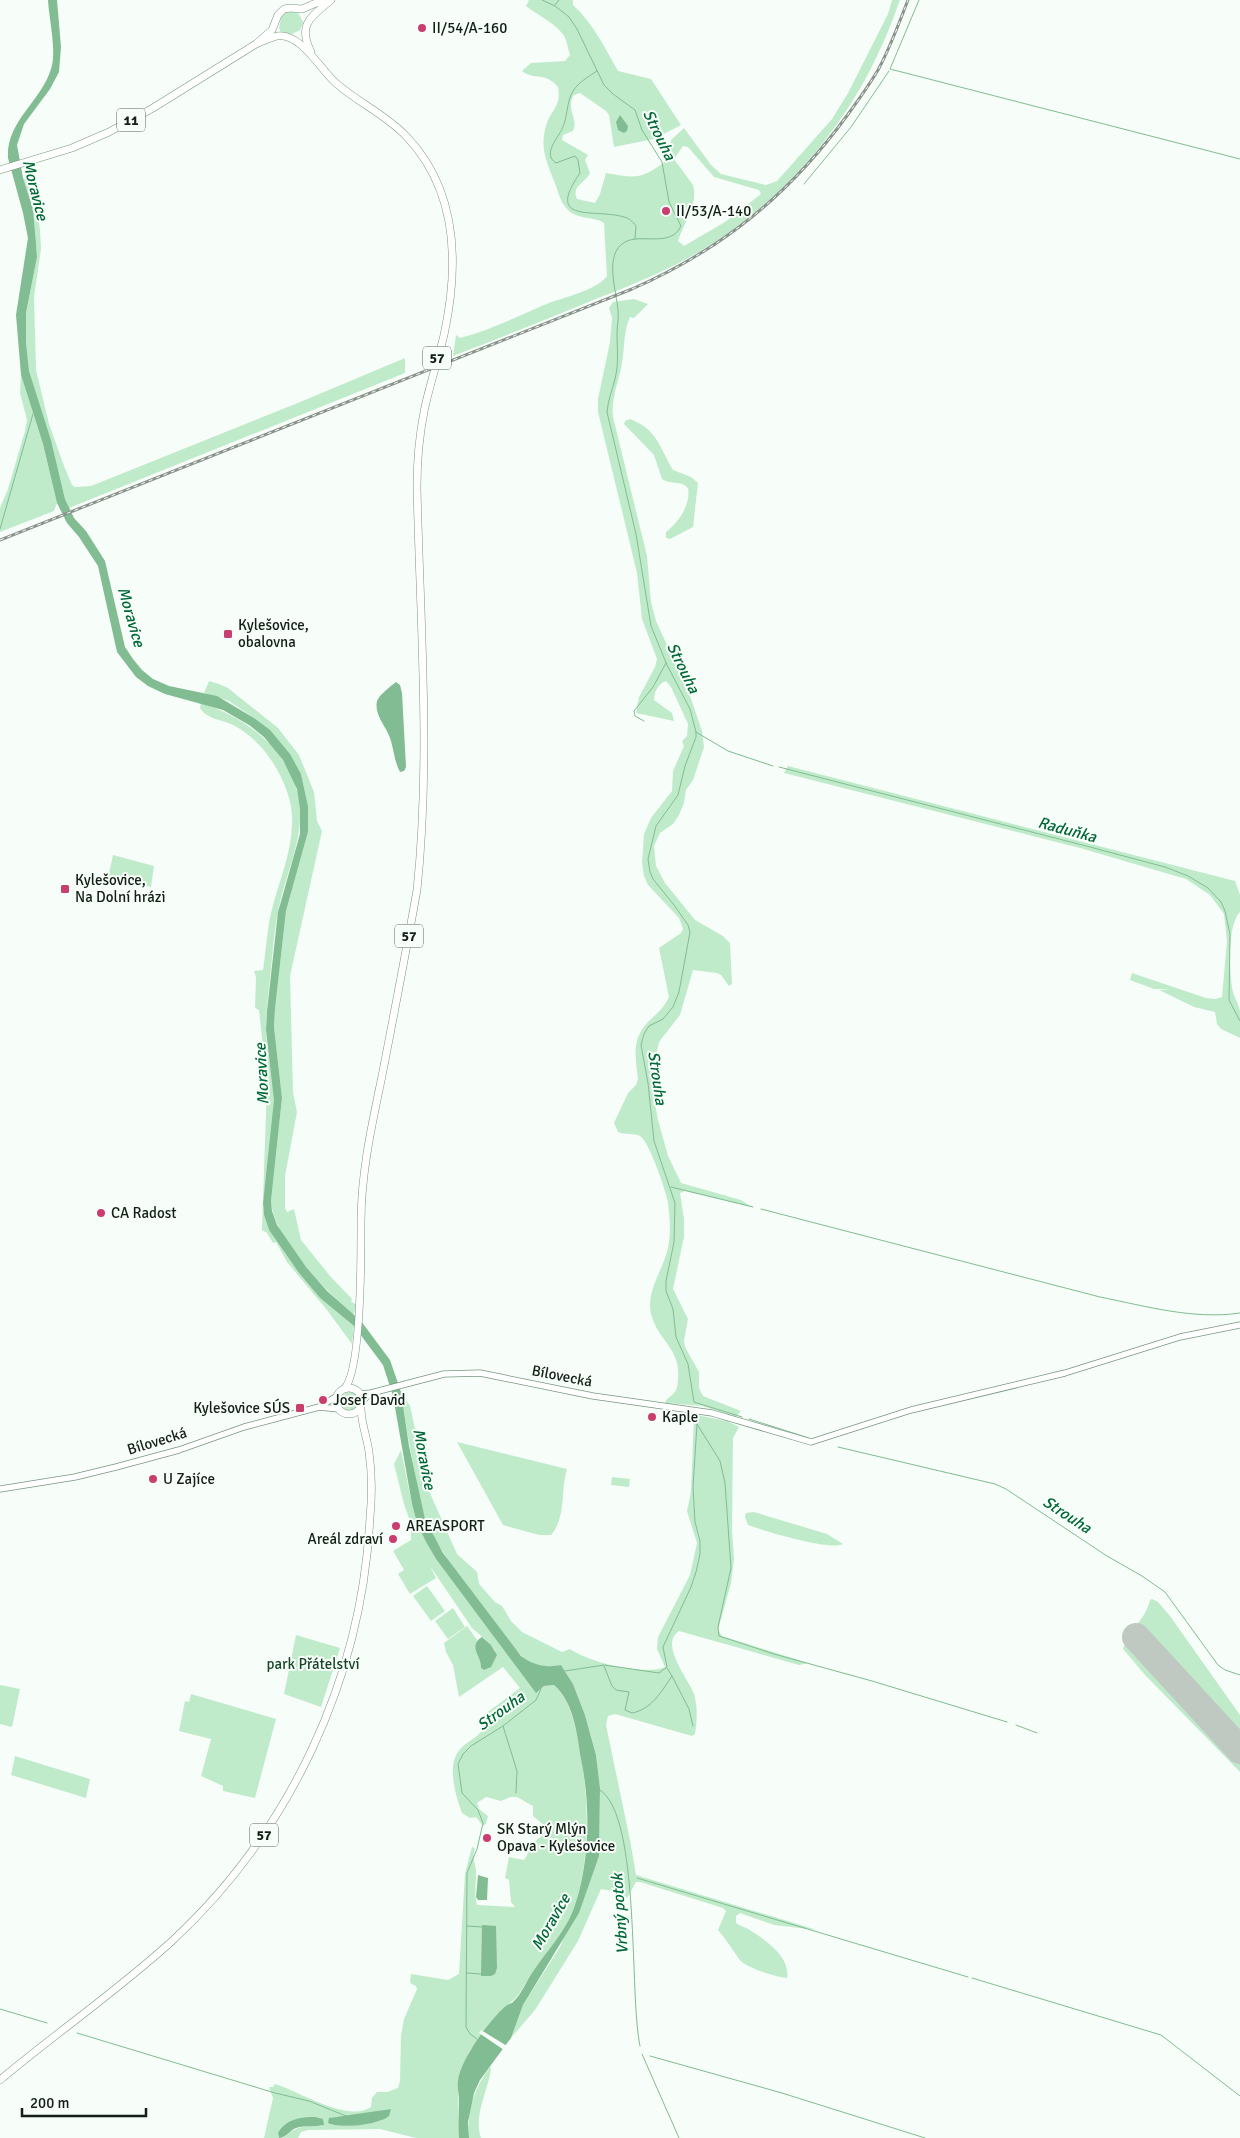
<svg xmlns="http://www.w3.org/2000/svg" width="1240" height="2138" viewBox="0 0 1240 2138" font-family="Signika,sans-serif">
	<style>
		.green { fill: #c0ebcb; fill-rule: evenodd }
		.water { fill: #81bc92 }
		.pier { fill: #f7fdf8 }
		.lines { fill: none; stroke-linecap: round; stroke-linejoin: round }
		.stream { stroke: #81bc92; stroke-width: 1 }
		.runway { stroke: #c0c8c2; stroke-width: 28 }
		.secondary-casing { stroke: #799781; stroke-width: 7 }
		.primary-casing { stroke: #799781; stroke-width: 8 }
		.secondary { stroke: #fff; stroke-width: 5.5 }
		.primary { stroke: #fff; stroke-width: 7 }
		.rail-casing { stroke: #89928b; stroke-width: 3 }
		.rail { stroke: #f7fdf8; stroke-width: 1; stroke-dasharray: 4; stroke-linecap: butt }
		.poi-dot { fill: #ca3e6f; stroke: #f7fdf8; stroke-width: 2 }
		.labels { text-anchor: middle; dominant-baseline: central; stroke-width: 4; stroke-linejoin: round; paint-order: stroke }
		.shield { fill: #f7fdf8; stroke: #57625a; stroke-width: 1 }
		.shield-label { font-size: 14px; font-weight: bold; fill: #131f16 }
		.poi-label { font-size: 15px; fill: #131f16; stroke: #f7fdf8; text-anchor: start }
		.street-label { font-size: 15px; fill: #131f16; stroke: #f7fdf8 }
		.park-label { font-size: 15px; fill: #184529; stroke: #f7fdf8 }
		.water-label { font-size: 16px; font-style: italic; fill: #006735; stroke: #f7fdf8 }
	</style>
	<rect width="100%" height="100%" fill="#f7fdf8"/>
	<!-- green -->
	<path class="green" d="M 529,0 L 573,0 L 573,5 C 593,23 605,48 618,71 L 651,79 L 681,125 L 654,139 L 614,147 L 609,115 L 606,111 L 580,93 L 574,95 C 565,107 579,120 573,131 L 563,135 L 562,140 L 588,155 L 585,160 L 590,173 C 585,184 571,185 577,199 L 595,203 L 600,194 L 606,173 C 635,178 641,180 666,161 L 671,140 L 684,128 L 711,165 L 721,174 L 766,185 L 777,181 L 832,119 L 848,93 L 888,14 L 892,0 L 900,0 C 893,19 886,38 877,56 C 838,139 769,214 688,258 C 657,275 624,288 591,301 C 545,320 499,338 453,356 L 456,335 L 460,338 C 490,330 516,317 544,305 C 560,298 596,291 607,276 L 604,223 C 594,216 578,220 568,210 C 561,203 559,195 556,186 C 548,165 539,149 546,126 C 550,110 562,107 558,87 C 545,71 535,81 522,71 L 531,63 L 565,61 L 570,55 C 568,49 567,41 564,36 C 557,24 537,15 526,6 ZM 683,146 L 688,147 L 714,177 L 759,190 L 761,194 L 725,222 L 684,246 L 678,241 C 683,224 699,204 693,185 L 674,159 Z
		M 290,10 L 299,14 L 303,22 L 300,30 L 292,34 L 281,32 L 279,28 L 282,14 Z
		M 23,178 L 33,182 L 40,230 L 41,249 L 34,297 L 36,370 L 49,424 L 64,466 L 72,485 L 75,487 L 91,486 L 305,400 L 405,358 L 405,373 L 69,508 L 65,499 L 51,440 L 29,372 L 26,342 L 26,313 L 37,257 L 36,243 L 33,209 Z
		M 634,299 L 648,304 L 634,318 L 630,317 C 623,332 625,348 622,363 C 619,382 611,397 613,417 L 647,556 L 651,602 L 656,621 L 689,693 L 702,731 L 704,747 L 693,780 L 686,790 L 684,803 L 679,815 L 673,824 L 660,833 L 654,846 L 656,866 L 665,883 L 695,920 L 723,936 L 730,943 L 732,984 L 729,986 L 721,975 L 717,973 L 693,970 L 680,1015 L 659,1042 L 656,1055 L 655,1104 L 658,1120 L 668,1156 L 681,1183 L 741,1200 L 752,1207 L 685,1191 L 680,1193 L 684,1219 L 684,1237 L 673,1289 L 688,1319 L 684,1341 L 685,1347 L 699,1372 L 699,1388 L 703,1396 L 741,1411 L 736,1417 L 702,1406 L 665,1403 L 666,1400 C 675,1393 678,1390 678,1378 C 681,1350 659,1341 652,1317 C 644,1293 663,1271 668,1248 C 671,1234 670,1217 668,1203 C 666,1191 649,1141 640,1136 C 634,1133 625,1135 618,1132 L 614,1123 L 628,1093 L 636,1085 L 638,1079 C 635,1054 631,1038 651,1019 C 658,1013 665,1006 669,997 L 659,948 L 681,933 L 683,929 L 679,918 L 648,885 L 644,876 L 642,863 L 644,834 L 651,818 L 672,791 L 673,771 L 684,746 L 682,741 L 687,736 L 688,724 L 671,687 L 666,681 C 658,684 654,692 654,700 L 672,713 L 674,721 L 636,713 L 639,697 L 655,667 L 657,659 L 642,619 L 637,573 L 598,412 L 598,399 L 610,342 L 612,318 L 609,308 L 613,302 Z
		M 21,375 L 43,444 L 57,503 L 54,511 L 0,532 L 0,508 L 8,489 L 25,431 L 27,420 L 20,393 Z
		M 630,419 C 657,429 660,448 673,470 L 691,477 L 698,483 L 693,527 L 670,539 L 666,538 L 666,532 C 679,522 691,504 688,488 C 681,480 670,485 662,479 L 654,455 L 624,424 L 625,421 Z
		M 209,681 L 219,684 L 228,688 L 278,728 L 299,755 L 314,792 L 317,821 L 322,831 L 290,976 L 293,1092 L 297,1112 L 285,1176 L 285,1208 L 287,1212 L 294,1209 L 301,1240 L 330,1276 L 352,1299 L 351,1301 L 356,1305 L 354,1315 C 325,1290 274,1240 271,1201 L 282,1098 L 274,1027 L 275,1009 L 286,911 L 308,832 L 308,806 L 301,774 L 254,718 L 229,701 L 204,693 Z
		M 201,703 C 242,716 282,744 296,787 C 310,831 285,871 278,913 C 274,931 273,951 271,969 C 269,989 266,1010 266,1030 C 267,1054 275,1078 274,1101 C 273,1135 267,1170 263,1203 L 264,1215 L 269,1230 L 299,1273 L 320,1298 L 354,1326 L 352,1344 L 327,1310 L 287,1262 L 276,1242 L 273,1243 L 267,1233 L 262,1230 L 262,1227 L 267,1085 L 259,1010 L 255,1008 L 256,977 L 254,971 L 263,970 C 266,951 267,931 271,913 C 278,884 291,855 292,825 C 294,798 279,768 262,748 C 254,739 243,730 233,725 C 221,719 208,720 200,708 Z
		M 788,766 L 1235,881 L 1240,895 L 1240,912 C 1227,925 1229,974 1233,992 C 1235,999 1239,1005 1240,1011 C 1240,1019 1240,1030 1240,1038 L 1221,1029 L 1217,1024 L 1215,1012 L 1194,1007 L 1159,990 L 1170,989 L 1154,989 L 1130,980 L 1132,973 L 1206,998 L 1215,999 L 1222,997 L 1227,941 L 1224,914 L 1210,895 L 1186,879 L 1080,848 L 784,773 Z
		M 113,855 L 154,866 L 151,887 L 108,878 Z
		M341 1401a9 9 0 1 1 18 0a9 9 0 1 1-18 0Z
		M 401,1392 L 410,1406 L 429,1491 L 457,1554 L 477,1572 L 479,1584 L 495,1602 L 502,1606 L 511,1621 L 522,1632 L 562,1652 L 570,1649 C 588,1662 645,1676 665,1667 L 657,1649 L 658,1637 L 690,1575 L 697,1543 L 687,1511 L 691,1492 L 693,1440 L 694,1419 L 691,1414 L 727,1421 L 739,1427 L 733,1438 L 732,1530 L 734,1559 L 731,1583 L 718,1630 L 722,1636 L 808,1663 L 799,1665 L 679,1631 C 659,1644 688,1678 694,1694 C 698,1707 697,1721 695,1734 L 692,1736 L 615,1714 L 608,1716 L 606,1725 L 630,1840 L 636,1875 L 817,1930 L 774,1925 L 740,1913 L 736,1916 L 736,1923 C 740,1926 745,1927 750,1930 C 765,1940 791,1957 787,1978 C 776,1977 746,1968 739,1959 C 732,1949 726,1939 718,1930 L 726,1911 L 723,1908 L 640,1882 L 636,1882 L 627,1898 L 619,1892 L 601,1889 L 578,1941 L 535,2010 L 511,2038 L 523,2005 L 560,1947 L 599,1856 L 600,1788 L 596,1755 L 585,1715 L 573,1684 L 561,1665 C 552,1667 539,1667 531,1663 C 509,1652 435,1545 425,1520 C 420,1507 418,1492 416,1479 C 410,1450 405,1421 401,1392 Z
		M 457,1442 L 567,1469 C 560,1491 567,1516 551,1535 L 539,1535 L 503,1525 Z
		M 401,1450 L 412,1504 L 417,1523 L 426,1542 L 436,1559 L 536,1692 L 544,1686 L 554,1685 C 570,1700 575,1724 579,1744 C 589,1798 592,1860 572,1913 C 563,1934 547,1952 534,1970 C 525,1982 520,1998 507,2005 L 470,2050 L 462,2067 L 458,2080 L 459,2138 L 416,2138 L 380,2129 L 308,2130 L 301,2132 L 298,2138 L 283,2138 C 294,2127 307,2124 323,2126 L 299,2118 L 285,2124 L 278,2135 L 279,2138 L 264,2138 L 273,2098 L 269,2087 L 273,2087 L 275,2084 C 299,2091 347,2123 371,2107 L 372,2098 L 377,2092 L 387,2092 L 398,2088 L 400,2081 L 401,2036 L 404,2019 L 417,1989 L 416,1986 L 410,1983 L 411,1974 L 448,1980 L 459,1974 L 465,1874 L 472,1847 L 475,1848 C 471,1861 477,1864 476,1876 C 476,1886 474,1894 477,1905 L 515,1907 L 511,1902 L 509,1880 L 505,1878 L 509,1857 L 524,1860 C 527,1856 529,1850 532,1845 C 538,1836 543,1840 545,1826 L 533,1816 L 533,1806 L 517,1797 L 510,1797 L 501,1801 L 486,1797 L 477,1803 L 479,1809 L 488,1816 L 486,1824 L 483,1826 L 476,1817 L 470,1818 L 462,1813 C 456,1797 447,1767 458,1752 C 464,1743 475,1739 482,1731 L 483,1727 L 477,1720 L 520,1688 L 503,1667 L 459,1697 L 453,1665 L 446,1652 L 444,1643 L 467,1626 L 477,1640 L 475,1645 L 481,1663 L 481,1668 L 484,1670 L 495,1650 L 486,1640 L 472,1628 L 430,1566 L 436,1578 L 410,1594 L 398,1574 L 404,1570 L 393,1551 L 411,1540 L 411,1524 L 404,1504 L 394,1464 ZM 390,2109 L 380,2121 C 366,2124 342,2129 328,2123 L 334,2117 L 353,2116 Z
		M 612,1477 L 630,1479 L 629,1487 L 611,1485 Z
		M 754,1512 L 827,1534 L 843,1544 C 831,1551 764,1531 748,1525 L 745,1517 L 746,1513 Z
		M 427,1586 L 445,1611 L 431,1621 L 413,1596 Z
		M 1152,1599 L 1158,1602 L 1170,1616 L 1240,1715 L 1240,1772 L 1146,1676 L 1123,1649 C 1128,1631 1146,1619 1150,1600 Z
		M 453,1608 L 465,1627 L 448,1639 L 435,1621 Z
		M 296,1635 L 340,1648 L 321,1707 L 284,1694 Z
		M 0,1685 L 20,1689 L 12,1727 L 0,1724 Z
		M 191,1694 L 276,1719 L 255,1798 L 223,1791 L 223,1786 L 201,1776 L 211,1739 L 179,1731 L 185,1701 L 189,1702 Z
		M 15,1756 L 90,1779 L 86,1798 L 11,1775 Z
		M 490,2067 L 491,2069 C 488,2091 473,2116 481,2138 L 469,2138 C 467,2110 473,2090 490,2067 Z"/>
	<!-- water -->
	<path class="water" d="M 48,0 L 57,0 L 61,47 L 59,72 L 50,89 L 24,124 L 17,145 L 23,178 L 33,209 L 36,243 L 37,257 L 26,313 L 26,342 L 29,371 L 51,440 L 65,499 L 74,518 L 86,531 L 105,561 L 125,647 L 133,659 L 142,670 L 153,679 L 169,686 L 217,696 L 254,718 L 270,730 L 290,754 L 301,774 L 308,806 L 308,832 L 286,911 L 275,1009 L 274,1027 L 282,1098 L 271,1201 L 272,1211 L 277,1225 L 306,1267 L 327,1291 L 361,1321 L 390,1360 L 401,1392 L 409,1446 L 425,1519 L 443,1553 L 521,1656 C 533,1665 545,1668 561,1665 L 573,1684 L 585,1715 L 596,1755 L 600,1788 L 599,1856 L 579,1913 L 523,2005 L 511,2038 L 480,2080 L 474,2093 L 468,2122 L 469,2138 L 459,2138 C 458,2125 459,2113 459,2100 C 459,2094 457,2087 458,2081 C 460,2060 490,2019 507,2005 C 509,2004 512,2003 513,2002 C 522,1994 527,1979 534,1970 C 547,1951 563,1934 572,1913 C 590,1867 591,1807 581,1759 C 577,1734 574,1703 554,1685 L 544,1686 L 536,1693 L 436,1559 L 426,1542 L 417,1523 L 412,1504 L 393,1396 L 383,1365 L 354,1326 L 320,1298 L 299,1273 L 269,1230 L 264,1215 L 263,1203 L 274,1100 L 266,1030 L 267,1011 L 278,912 L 300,834 L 300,809 L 297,789 L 283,760 L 264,737 L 249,725 L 223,710 L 165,694 L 148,686 L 136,677 L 117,652 L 98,566 L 79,537 L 67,523 L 57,503 L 43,444 L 21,375 L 16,315 L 28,238 L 23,213 L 8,158 C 6,121 41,102 51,69 C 57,51 49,20 48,0 Z
		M 620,115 L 628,126 L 627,131 L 624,133 L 618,130 L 616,122 Z
		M 396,682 L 400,685 L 402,693 L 406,767 L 404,771 L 400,772 C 394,761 394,749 390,738 C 386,726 374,715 377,701 C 379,695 391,686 396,682 Z
		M 482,1637 L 491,1645 L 497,1655 L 491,1667 L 484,1670 L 481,1668 C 482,1656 467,1646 482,1637 Z
		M 478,1875 L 488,1878 L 487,1900 L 478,1900 L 476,1897 Z
		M 482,1925 L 496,1926 L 497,1968 L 495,1974 L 491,1976 L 481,1976 Z
		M 391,2109 L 389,2116 C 378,2125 341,2129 328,2123 L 329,2118 Z
		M 315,2117 L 323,2119 L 324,2125 C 315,2127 306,2125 296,2128 C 290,2130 286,2138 279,2138 L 278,2133 C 286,2119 300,2117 315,2117 Z"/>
	<!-- pier -->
	<path class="pier" d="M 481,2030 L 507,2046 L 504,2050 L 479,2033 Z"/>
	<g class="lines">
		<!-- stream -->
		<path class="stream" d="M 542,0 L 555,6 L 569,17 L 577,29 L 604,85 L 613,94 L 635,110 L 642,130 L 662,162 L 669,202 L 681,226 C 671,248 641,233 625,242 C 603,254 617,292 618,311 C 619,318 617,326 617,333 C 617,349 619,363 615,379 C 612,391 608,400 607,412 L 636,534 L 651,626 L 667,665 L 690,709 L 696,732 L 696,737 L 685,766 L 678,795 L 656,826 L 648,859 L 650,872 L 653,879 L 674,905 L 688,925 L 690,932 L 679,992 L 673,1007 L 663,1019 L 649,1026 L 644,1034 L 641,1045 L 648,1083 L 654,1141 L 675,1203 L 674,1242 L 666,1281 L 666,1291 L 673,1309 L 676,1337 L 688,1364 L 694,1402 L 742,1417
			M 919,0 L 890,69 L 1240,159
			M 555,5 L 559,0
			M 597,71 C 588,77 579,82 573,91 C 566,103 568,117 562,129 C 558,138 542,154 556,163 L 575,156 L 578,160 L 580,173 C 544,225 595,208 624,217 C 629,218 633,222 636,226 L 635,239
			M 804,184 L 851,127 L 889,71
			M 0,529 L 33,414
			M 644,721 L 635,716 L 634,711 L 653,687 L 666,663
			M 696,732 L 728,751 L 773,766
			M 779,767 L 1090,847 L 1165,867 L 1188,876 L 1208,888 L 1221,902 L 1225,911 L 1230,934 L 1229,1000 L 1240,1021
			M 671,1187 L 753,1207
			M 761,1209 L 1100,1297 C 1145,1306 1194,1320 1240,1313
			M 749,1419 L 809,1438
			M 697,1424 L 720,1461 L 725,1483 L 731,1568 L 718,1627 L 719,1636 L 774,1654 L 872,1681 L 1007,1722
			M 838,1447 L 995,1484 L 1006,1489 L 1107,1556 L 1142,1576 L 1165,1592 L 1218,1665 L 1225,1670 L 1240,1675
			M 604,1666 L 612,1686 L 616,1690 L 629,1692 L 625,1710 L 632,1713 C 652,1709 661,1692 672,1676 L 667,1668
			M 565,1671 L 604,1665 L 659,1673 L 667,1667 L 663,1647 L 691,1587 L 696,1572 L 700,1554 L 700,1541 L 695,1522 L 693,1487 L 697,1424 L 696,1413
			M 672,1676 L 689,1709 L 693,1726
			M 1016,1725 L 1037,1733
			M 503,1726 L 517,1771 L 516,1793
			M 600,1790 C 641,1816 629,1996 640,2046
			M 637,1878 L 968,1977
			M 467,1926 L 482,1927
			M 467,1973 L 481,1974
			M 972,1978 L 1161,2035 L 1240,2096
			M 0,2009 L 47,2023
			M 77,2033 L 275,2093 L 309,2101 L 346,2116
			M 477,2039 L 470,2034 L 466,2027 L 467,1873 L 477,1849 L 483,1823 L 478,1810 L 462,1793 L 458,1764 L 463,1754 L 471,1746 L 503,1726 L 536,1700 L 541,1689
			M 642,2054 L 679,2138
			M 650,2056 L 782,2093 L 925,2138"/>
		<!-- runway -->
		<path class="runway" d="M 1136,1637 L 1240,1750"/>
		<defs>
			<path id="secondary" d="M 360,1394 L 371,1393 L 444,1374 L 480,1373 L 593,1396 L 712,1413 L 811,1442 L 911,1410 L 1065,1373 L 1180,1337 L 1240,1325
				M 362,1401 L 371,1393
				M 321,1406 L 337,1396
				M 0,1489 L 75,1477 L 116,1467 L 179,1450 L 244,1427 L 319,1407 L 339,1409"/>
			<path id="primary" d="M 256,44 C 263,41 270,38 277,36 C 301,32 321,71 337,84 C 359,103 386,115 406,136 C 458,190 459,266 444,335 C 438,361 429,386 424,412 C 419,437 417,461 417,487 C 420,621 431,757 417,890 C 406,952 394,1014 382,1076 C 372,1124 361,1173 361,1222 C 361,1251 362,1372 344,1389
				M 311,52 C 297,24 311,17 331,0
				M 0,170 L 72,148 L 109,132 L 153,108 L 256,44 L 272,30 L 278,15 L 284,9 L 290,8 L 302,9 L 323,0
				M336 1401a13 13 0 1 1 26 0a13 13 0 1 1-26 0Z
				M 0,2080 C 56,2033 117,1991 171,1942 C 290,1832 362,1679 370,1517 C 372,1496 372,1473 369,1452 C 367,1437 361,1423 361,1408"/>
		</defs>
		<!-- secondary casing -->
		<use href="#secondary" class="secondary-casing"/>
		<!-- primary casing -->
		<use href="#primary" class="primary-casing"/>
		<!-- secondary -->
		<use href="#secondary" class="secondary"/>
		<!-- primary -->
		<use href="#primary" class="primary"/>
		<defs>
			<path id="rail" d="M 0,540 L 632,289 C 721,250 788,196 846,117 C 857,102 868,87 878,70 C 890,48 899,23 908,0"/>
		</defs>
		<!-- rail casing -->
		<use href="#rail" class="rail-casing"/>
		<!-- rail -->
		<use href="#rail" class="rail"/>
	</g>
	<!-- markers -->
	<g class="poi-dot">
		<circle cx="422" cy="28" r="5"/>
		<circle cx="666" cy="211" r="5"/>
		<rect x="223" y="629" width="10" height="10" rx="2.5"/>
		<rect x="60" y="884" width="10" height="10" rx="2.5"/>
		<circle cx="101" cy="1213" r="5"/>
		<circle cx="323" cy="1400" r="5"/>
		<rect x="295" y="1403" width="10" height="10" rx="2.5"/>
		<circle cx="652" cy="1417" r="5"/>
		<circle cx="153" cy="1479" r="5"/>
		<circle cx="396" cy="1526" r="5"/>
		<circle cx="393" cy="1539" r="5"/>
		<circle cx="487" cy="1838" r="5"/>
	</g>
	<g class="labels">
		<!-- shield labels -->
		<g class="shield">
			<rect x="117" y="108.5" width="28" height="23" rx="4"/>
			<rect x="423" y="346.5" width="28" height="23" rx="4"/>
			<rect x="395" y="924.5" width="28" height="23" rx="4"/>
			<rect x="250" y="1823.5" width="28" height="23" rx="4"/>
		</g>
		<g class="shield-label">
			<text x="131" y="120">11</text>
			<text x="437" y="358">57</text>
			<text x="409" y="936">57</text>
			<text x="264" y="1835">57</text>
		</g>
		<!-- poi labels -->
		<g class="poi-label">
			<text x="432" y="28">II/54/A-160</text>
			<text x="676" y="211">II/53/A-140</text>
			<text x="238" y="625">Kylešovice,<tspan x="238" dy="17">obalovna</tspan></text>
			<text x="75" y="880">Kylešovice,<tspan x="75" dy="17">Na Dolní hrázi</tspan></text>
			<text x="111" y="1213">CA Radost</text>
			<text x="333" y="1400">Josef David</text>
			<text x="290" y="1408" text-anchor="end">Kylešovice SÚS</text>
			<text x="662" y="1417">Kaple</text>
			<text x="163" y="1479">U Zajíce</text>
			<text x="406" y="1526">AREASPORT</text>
			<text x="383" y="1539" text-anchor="end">Areál zdraví</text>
			<text x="497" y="1829">SK Starý Mlýn<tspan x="497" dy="17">Opava - Kylešovice</tspan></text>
		</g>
		<!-- street labels -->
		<g class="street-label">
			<text transform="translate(562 1376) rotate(11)">Bílovecká</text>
			<text transform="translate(157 1441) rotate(-17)">Bílovecká</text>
		</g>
		<!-- park labels -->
		<g class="park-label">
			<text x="313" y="1664">park Přátelství</text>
		</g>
		<!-- water labels -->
		<g class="water-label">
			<text transform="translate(659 135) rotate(64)">Strouha</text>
			<text transform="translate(35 190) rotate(76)">Moravice</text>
			<text transform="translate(131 617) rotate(74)">Moravice</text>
			<text transform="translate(683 668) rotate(64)">Strouha</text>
			<text transform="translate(1067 830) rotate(15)">Raduňka</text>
			<text transform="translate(262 1074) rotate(-93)">Moravice</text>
			<text transform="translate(657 1078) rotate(82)">Strouha</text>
			<text transform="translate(424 1459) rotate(79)">Moravice</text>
			<text transform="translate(1067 1515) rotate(33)">Strouha</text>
			<text transform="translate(501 1711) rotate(-36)">Strouha</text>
			<text transform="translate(620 1914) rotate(-94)">Vrbný potok</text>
			<text transform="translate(551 1922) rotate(-60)">Moravice</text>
		</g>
	</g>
	<!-- scale -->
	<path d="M22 2108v8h124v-8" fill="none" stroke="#131f16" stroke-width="2.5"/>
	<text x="30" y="2108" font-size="15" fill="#131f16" stroke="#f7fdf8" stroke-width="4" paint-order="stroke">200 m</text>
</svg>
